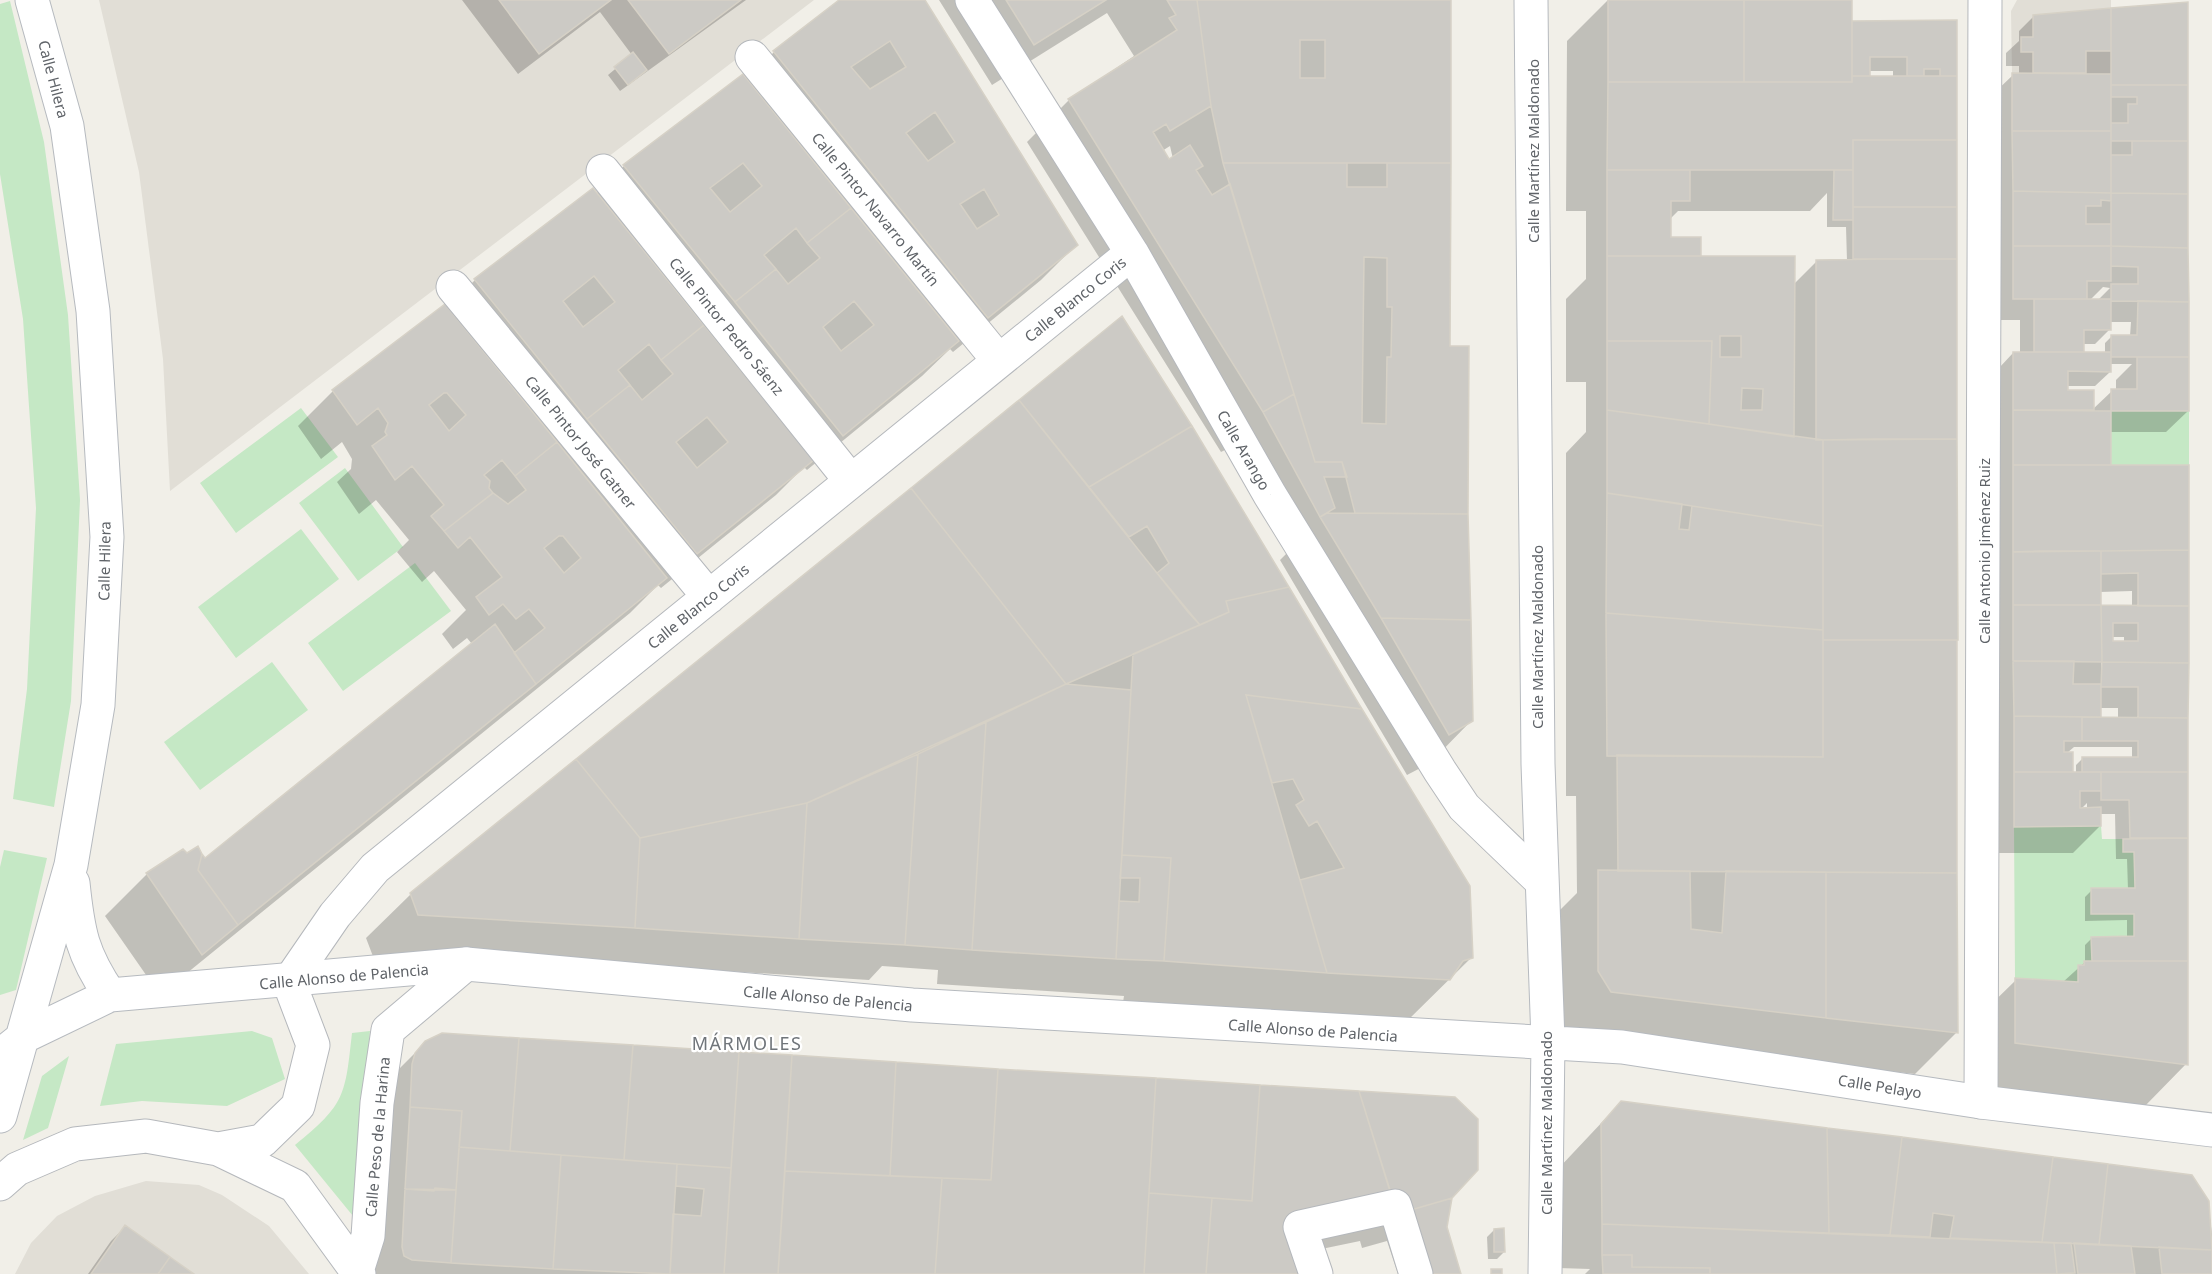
<svg xmlns="http://www.w3.org/2000/svg" width="2212" height="1274" viewBox="0 0 2212 1274" font-family="'Noto Sans',sans-serif">
	<style>
		.education { fill: #e1ded6 }
		.green { fill: #c5e8c5 }
		.shadow { fill: #0003; fill-rule: evenodd }
		.building { fill: #cccac5; stroke: #d6d1c6; stroke-width: 1.5; fill-rule: evenodd }
		.lines { fill: none; stroke-linecap: round; stroke-linejoin: round }
		.street-casing { stroke: #b5b8bc; stroke-width: 35 }
		.secondary-casing { stroke: #b6babf; stroke-width: 35 }
		.street { stroke: #fff; stroke-width: 33 }
		.secondary { stroke: #fff; stroke-width: 33 }
		.labels { text-anchor: middle; dominant-baseline: central; stroke-width: 4.5; stroke-linejoin: round; paint-order: stroke }
		.street-label { font-size: 15px; fill: #5f6368; stroke: #fff }
		.quarter-label { font-size: 18px; letter-spacing: 1.5px; fill: #70757a; stroke: #fff }
	</style>
	<rect width="100%" height="100%" fill="#f1efe8"/>
	<!-- education -->
	<path class="education" d="M 99,0 L 814,0 L 170,491 L 163,359 L 139,172 Z
		M 2017,0 L 2111,0 L 2111,74 L 2012,73 L 2011,11 Z
		M 146,1181 L 199,1185 L 222,1195 L 269,1226 L 309,1274 L 15,1274 L 31,1243 L 57,1216 L 95,1196 Z"/>
	<!-- green -->
	<path class="green" d="M 10,1 L 44,142 L 68,315 L 80,500 L 71,701 L 54,807 L 13,799 L 27,689 L 36,508 L 23,319 L 0,174 L 0,4 Z
		M 301,408 L 338,457 L 236,533 L 200,483 Z
		M 2111,411 L 2189,411 L 2189,465 L 2111,465 Z
		M 345,468 L 403,547 L 358,581 L 299,503 Z
		M 301,529 L 339,579 L 236,658 L 198,607 Z
		M 415,563 L 451,611 L 343,691 L 308,643 Z
		M 272,662 L 308,710 L 200,790 L 164,742 Z
		M 2101,826 L 2102,839 L 2123,839 L 2123,852 L 2134,852 L 2135,888 L 2091,889 L 2091,914 L 2134,914 L 2134,936 L 2092,937 L 2092,961 L 2085,961 L 2078,982 L 2015,978 L 2014,827 Z
		M 4,850 L 47,858 L 16,990 L 0,995 L 0,867 Z
		M 252,1031 L 272,1038 L 285,1079 L 227,1106 L 142,1101 L 100,1106 L 116,1044 Z
		M 370,1031 L 353,1216 L 295,1145 C 346,1104 345,1095 352,1033 Z
		M 69,1056 L 48,1128 L 23,1140 L 42,1076 Z"/>
	<!-- shadow -->
	<path class="shadow" d="M 462,0 L 746,0 L 620,91 L 608,75 L 632,55 L 600,12 L 518,74 Z
		M 842,0 L 923,0 L 1076,245 L 1041,280 L 953,352 L 950,349 L 922,376 L 807,470 L 804,467 L 776,495 L 661,588 L 658,585 L 630,613 L 160,995 L 105,916 L 147,874 L 183,851 L 186,855 L 205,860 L 472,644 L 467,638 L 453,649 L 442,634 L 466,610 L 434,571 L 422,582 L 397,552 L 409,540 L 376,500 L 359,514 L 337,482 L 351,469 L 352,459 L 342,442 L 321,459 L 298,426 L 333,391 L 447,308 L 475,280 L 596,194 L 624,166 L 746,80 L 774,52 Z
		M 939,0 L 1450,0 L 1448,347 L 1467,514 L 1471,721 L 1430,763 L 1407,775 L 1280,560 L 1291,549 L 1285,551 L 1229,448 L 1221,452 L 1027,142 L 1069,100 L 1134,56 L 1107,13 L 992,85 ZM 1170,146 L 1173,159 L 1169,161 L 1162,151 Z
		M 1608,0 L 1850,0 L 1850,22 L 1955,21 L 1957,1032 L 1915,1074 L 1566,1036 L 1554,1016 L 1554,916 L 1577,893 L 1576,796 L 1566,796 L 1566,453 L 1586,432 L 1586,382 L 1566,382 L 1566,299 L 1586,279 L 1586,211 L 1566,211 L 1567,41 ZM 1869,71 L 1893,71 L 1893,77 L 1869,77 ZM 1827,193 L 1827,227 L 1846,227 L 1847,261 L 1816,262 L 1793,285 L 1699,258 L 1669,238 L 1669,220 L 1678,211 L 1810,211 Z
		M 2186,3 L 2188,411 L 2166,432 L 2109,432 L 2110,467 L 2187,718 L 2186,1064 L 2145,1106 L 1974,1084 L 1974,1021 L 2016,980 L 2063,982 L 2085,962 L 2085,945 L 2092,938 L 2127,938 L 2127,920 L 2085,921 L 2085,897 L 2092,890 L 2128,890 L 2127,859 L 2116,859 L 2115,814 L 2100,814 L 2100,826 L 2073,853 L 1987,853 L 1999,368 L 2013,353 L 2020,354 L 2020,320 L 1992,320 L 1991,96 L 2013,75 L 2019,75 L 2019,66 L 2006,66 L 2006,53 L 2019,41 L 2019,31 L 2034,16 ZM 2103,287 L 2110,288 L 2097,301 L 2089,301 ZM 2110,322 L 2131,322 L 2130,336 L 2112,336 L 2105,343 L 2105,353 L 2082,353 L 2082,344 L 2095,344 L 2110,329 ZM 2110,364 L 2132,364 L 2116,380 L 2116,391 L 2112,391 L 2092,410 L 2092,392 L 2066,392 L 2066,386 L 2095,386 L 2110,372 ZM 2132,591 L 2132,607 L 2100,609 L 2100,592 ZM 2111,637 L 2124,637 L 2124,643 L 2111,643 ZM 2101,655 L 2104,669 L 2101,669 ZM 2100,708 L 2118,708 L 2118,719 L 2098,719 ZM 2074,747 L 2132,747 L 2132,758 L 2083,758 L 2076,765 L 2076,773 L 2071,773 L 2067,753 ZM 2087,803 L 2087,809 L 2081,809 Z
		M 1122,318 L 1471,958 L 1407,1021 L 1123,1002 L 1124,996 L 937,984 L 938,970 L 882,966 L 869,980 L 598,963 L 374,959 L 366,938 L 411,894 Z
		M 422,1046 L 792,1056 L 1260,1086 L 1449,1199 L 1445,1227 L 1459,1274 L 1398,1274 L 1387,1241 L 1362,1248 L 1360,1241 L 1307,1252 L 1314,1274 L 367,1274 L 386,1082 Z
		M 1621,1102 L 2208,1201 L 2212,1235 L 2212,1274 L 1585,1274 L 1590,1269 L 1558,1268 L 1557,1170 Z
		M 125,1227 L 193,1274 L 88,1274 L 111,1241 Z
		M 1494,1230 L 1504,1252 L 1497,1259 L 1488,1259 L 1487,1237 Z"/>
	<!-- building -->
	<path class="building" d="M 499,0 L 611,0 L 539,54 Z
		M 628,0 L 741,0 L 669,54 Z
		M 839,0 L 925,0 L 1078,245 L 988,318 L 773,51 ZM 890,41 L 906,67 L 870,89 L 851,67 ZM 935,112 L 955,142 L 928,161 L 906,133 ZM 984,189 L 999,215 L 977,229 L 960,204 Z
		M 1006,0 L 1106,0 L 1034,45 Z
		M 1167,0 L 1197,0 L 1211,106 L 1170,131 L 1166,124 L 1153,132 L 1169,159 L 1190,145 L 1203,166 L 1196,170 L 1212,195 L 1230,184 L 1294,394 L 1263,412 L 1068,99 L 1177,30 L 1169,18 L 1176,15 Z
		M 1197,0 L 1451,0 L 1451,163 L 1223,163 L 1211,106 ZM 1300,40 L 1325,40 L 1325,78 L 1300,78 Z
		M 1608,0 L 1744,0 L 1744,82 L 1608,82 Z
		M 1744,0 L 1852,0 L 1852,82 L 1744,82 Z
		M 2188,2 L 2188,85 L 2111,85 L 2111,8 Z
		M 2111,8 L 2111,51 L 2086,51 L 2086,73 L 2033,73 L 2033,52 L 2021,52 L 2021,37 L 2033,37 L 2033,15 Z
		M 1957,20 L 1957,76 L 1940,76 L 1940,69 L 1924,69 L 1924,76 L 1907,76 L 1907,57 L 1870,57 L 1870,76 L 1852,76 L 1852,21 Z
		M 633,52 L 647,70 L 628,85 L 614,67 Z
		M 2012,73 L 2111,74 L 2111,131 L 2012,131 Z
		M 743,74 L 851,208 L 807,243 L 796,228 L 764,255 L 776,269 L 735,302 L 623,165 ZM 743,163 L 762,186 L 730,212 L 710,188 Z
		M 1852,76 L 1957,76 L 1957,140 L 1853,140 L 1853,170 L 1607,170 L 1608,82 L 1852,82 Z
		M 2111,85 L 2188,85 L 2188,141 L 2111,141 L 2111,123 L 2128,123 L 2128,104 L 2137,104 L 2137,97 L 2111,97 Z
		M 2012,131 L 2111,131 L 2111,193 L 2013,191 Z
		M 1853,140 L 1957,140 L 1957,207 L 1853,207 Z
		M 2132,141 L 2188,141 L 2188,194 L 2111,193 L 2111,155 L 2132,155 Z
		M 1223,163 L 1347,163 L 1347,187 L 1387,187 L 1387,163 L 1451,163 L 1450,346 L 1469,346 L 1468,514 L 1355,513 L 1342,462 L 1315,462 ZM 1364,257 L 1387,258 L 1387,307 L 1392,307 L 1391,357 L 1387,357 L 1386,424 L 1362,423 Z
		M 1607,170 L 1690,170 L 1690,201 L 1671,201 L 1671,237 L 1701,237 L 1701,256 L 1607,256 Z
		M 1834,170 L 1853,170 L 1853,220 L 1833,220 Z
		M 593,188 L 704,325 L 661,360 L 649,344 L 618,370 L 630,385 L 587,419 L 474,279 ZM 594,276 L 615,302 L 583,327 L 563,301 Z
		M 2013,191 L 2111,193 L 2111,201 L 2101,200 L 2101,206 L 2086,206 L 2086,224 L 2111,224 L 2111,246 L 2013,246 Z
		M 2111,193 L 2188,194 L 2188,248 L 2111,246 Z
		M 1853,207 L 1957,207 L 1957,259 L 1853,259 Z
		M 851,208 L 959,341 L 843,436 L 735,302 L 776,269 L 788,284 L 820,258 L 807,243 ZM 854,301 L 874,325 L 841,351 L 823,327 Z
		M 2013,246 L 2111,246 L 2111,281 L 2087,281 L 2087,299 L 2013,299 Z
		M 2111,246 L 2188,248 L 2189,302 L 2111,301 L 2111,284 L 2138,284 L 2138,267 L 2111,266 Z
		M 1607,256 L 1795,256 L 1794,437 L 1709,424 L 1712,341 L 1607,341 ZM 1720,336 L 1741,336 L 1741,357 L 1720,357 ZM 1742,388 L 1763,389 L 1762,410 L 1741,410 Z
		M 1880,259 L 1957,259 L 1957,439 L 1816,440 L 1816,260 Z
		M 2034,299 L 2111,299 L 2111,330 L 2084,330 L 2084,352 L 2034,352 Z
		M 2138,301 L 2189,302 L 2189,357 L 2111,357 L 2111,335 L 2137,335 Z
		M 445,304 L 557,442 L 515,476 L 502,460 L 484,475 L 490,481 L 489,488 L 493,493 L 444,531 L 431,516 L 444,505 L 412,466 L 395,480 L 372,446 L 387,435 L 385,432 L 388,423 L 378,408 L 357,425 L 332,390 ZM 444,393 L 447,393 L 466,415 L 449,431 L 429,405 Z
		M 1122,316 L 1192,426 L 1089,487 L 1019,400 Z
		M 704,325 L 814,460 L 697,554 L 587,419 L 630,385 L 642,400 L 673,374 L 661,360 ZM 707,417 L 728,442 L 697,468 L 676,442 Z
		M 1607,341 L 1712,341 L 1709,424 L 1607,410 Z
		M 2013,352 L 2111,352 L 2111,372 L 2068,371 L 2068,390 L 2094,390 L 2094,410 L 2013,410 Z
		M 2137,357 L 2189,357 L 2189,411 L 2111,411 L 2111,389 L 2137,389 Z
		M 1294,394 L 1315,462 L 1342,462 L 1347,477 L 1324,477 L 1335,508 L 1320,517 L 1263,412 Z
		M 1019,400 L 1188,612 L 1200,625 L 1066,684 L 911,488 Z
		M 1607,410 L 1823,440 L 1823,526 L 1607,493 Z
		M 2013,410 L 2111,411 L 2111,465 L 2013,465 Z
		M 1192,426 L 1289,587 L 1226,601 L 1229,612 L 1200,625 L 1157,573 L 1169,563 L 1147,526 L 1129,537 L 1089,487 Z
		M 1873,439 L 1957,439 L 1958,640 L 1823,640 L 1823,440 Z
		M 557,442 L 667,578 L 536,684 L 514,653 L 545,628 L 529,609 L 516,619 L 503,604 L 489,615 L 476,597 L 502,577 L 470,537 L 458,548 L 444,531 L 493,493 L 508,504 L 526,490 L 515,476 ZM 559,536 L 563,536 L 581,558 L 564,573 L 544,548 Z
		M 2013,465 L 2189,465 L 2189,550 L 2013,552 Z
		M 911,488 L 1066,684 L 807,803 L 640,838 L 576,759 Z
		M 1607,493 L 1682,504 L 1679,529 L 1689,530 L 1692,506 L 1823,526 L 1823,630 L 1606,613 Z
		M 1327,513 L 1468,514 L 1471,620 L 1381,618 L 1320,517 Z
		M 2189,550 L 2189,606 L 2138,606 L 2138,573 L 2101,574 L 2101,551 Z
		M 2039,551 L 2101,551 L 2101,605 L 2013,605 L 2013,552 Z
		M 1289,587 L 1362,709 L 1246,695 L 1327,973 L 1164,961 L 1171,858 L 1122,855 L 1133,654 L 1229,612 L 1226,601 Z
		M 2013,605 L 2101,605 L 2102,662 L 2013,661 Z
		M 2101,605 L 2189,606 L 2189,663 L 2102,662 ZM 2113,623 L 2138,623 L 2138,641 L 2113,641 Z
		M 1606,613 L 1823,630 L 1823,757 L 1607,756 Z
		M 1381,618 L 1471,620 L 1473,721 L 1449,735 Z
		M 495,624 L 536,684 L 238,925 L 198,870 L 202,854 L 205,858 Z
		M 1823,640 L 1957,640 L 1957,873 L 1618,871 L 1617,755 L 1823,757 Z
		M 2013,661 L 2074,661 L 2073,684 L 2101,684 L 2101,717 L 2014,716 Z
		M 2102,662 L 2189,663 L 2188,718 L 2138,718 L 2138,687 L 2101,687 Z
		M 1066,684 L 1131,690 L 1116,959 L 972,950 L 986,722 Z
		M 1246,695 L 1362,709 L 1470,886 L 1473,958 L 1463,961 L 1450,980 L 1327,973 L 1300,880 L 1344,868 L 1317,821 L 1309,826 L 1296,805 L 1304,800 L 1293,779 L 1272,783 Z
		M 2014,716 L 2082,717 L 2082,741 L 2064,741 L 2064,752 L 2073,752 L 2073,772 L 2014,772 Z
		M 2082,717 L 2188,718 L 2188,772 L 2082,772 L 2082,757 L 2138,757 L 2138,741 L 2082,741 Z
		M 986,722 L 972,950 L 905,945 L 918,754 Z
		M 918,754 L 905,945 L 799,939 L 807,803 Z
		M 576,759 L 640,838 L 635,928 L 418,915 L 410,893 Z
		M 2014,772 L 2101,772 L 2101,791 L 2080,791 L 2080,808 L 2101,807 L 2101,826 L 2014,827 Z
		M 2101,772 L 2188,772 L 2188,838 L 2130,838 L 2129,800 L 2101,800 Z
		M 807,803 L 799,939 L 635,928 L 640,838 Z
		M 2188,838 L 2188,961 L 2092,961 L 2091,937 L 2134,936 L 2134,914 L 2091,914 L 2091,888 L 2135,888 L 2134,852 L 2123,852 L 2123,839 Z
		M 198,846 L 202,854 L 198,870 L 238,925 L 202,955 L 146,873 L 183,849 L 187,853 Z
		M 1122,855 L 1171,858 L 1164,961 L 1116,959 L 1119,901 L 1139,902 L 1140,878 L 1120,878 Z
		M 1598,870 L 1690,871 L 1691,929 L 1722,933 L 1726,871 L 1826,872 L 1826,1018 L 1611,992 L 1598,971 Z
		M 1826,872 L 1957,873 L 1958,1033 L 1826,1018 Z
		M 2084,961 L 2188,961 L 2188,1065 L 2015,1043 L 2015,978 L 2078,982 L 2078,965 L 2084,965 Z
		M 442,1033 L 519,1038 L 510,1151 L 459,1147 L 462,1111 L 410,1107 L 412,1064 L 415,1053 L 425,1041 Z
		M 519,1038 L 633,1045 L 624,1160 L 510,1151 Z
		M 633,1045 L 739,1052 L 731,1168 L 624,1160 Z
		M 739,1052 L 792,1055 L 778,1274 L 724,1274 Z
		M 792,1055 L 896,1062 L 890,1176 L 785,1171 Z
		M 896,1062 L 998,1069 L 991,1180 L 890,1176 Z
		M 998,1069 L 1156,1078 L 1144,1274 L 935,1274 L 942,1178 L 991,1180 Z
		M 1156,1078 L 1260,1085 L 1252,1201 L 1149,1193 Z
		M 1260,1085 L 1359,1091 L 1395,1206 L 1300,1227 L 1316,1274 L 1206,1274 L 1212,1198 L 1252,1201 Z
		M 1359,1091 L 1455,1097 L 1478,1119 L 1478,1170 L 1452,1198 L 1397,1214 Z
		M 1621,1101 L 1827,1128 L 1829,1233 L 1602,1224 L 1601,1124 Z
		M 410,1107 L 462,1111 L 456,1190 L 405,1189 Z
		M 1827,1128 L 1902,1137 L 1890,1235 L 1829,1233 Z
		M 1902,1137 L 2053,1157 L 2042,1242 L 1950,1238 L 1954,1216 L 1933,1213 L 1930,1237 L 1890,1235 Z
		M 459,1147 L 561,1155 L 553,1269 L 451,1263 Z
		M 561,1155 L 677,1164 L 670,1274 L 553,1269 Z
		M 2053,1157 L 2108,1164 L 2099,1245 L 2042,1242 Z
		M 677,1164 L 731,1168 L 724,1274 L 670,1274 L 673,1214 L 701,1216 L 704,1189 L 676,1186 Z
		M 2108,1164 L 2192,1175 L 2209,1201 L 2212,1250 L 2099,1245 Z
		M 785,1171 L 942,1178 L 935,1274 L 778,1274 Z
		M 435,1188 L 456,1190 L 451,1263 L 412,1260 L 404,1256 L 402,1247 L 405,1189 L 434,1191 Z
		M 1149,1193 L 1212,1198 L 1206,1274 L 1144,1274 Z
		M 1452,1198 L 1447,1227 L 1461,1274 L 1416,1274 L 1397,1214 Z
		M 1602,1224 L 2054,1243 L 2057,1274 L 1710,1274 L 1710,1268 L 1632,1267 L 1632,1255 L 1602,1255 Z
		M 125,1225 L 170,1257 L 158,1274 L 91,1274 Z
		M 1504,1228 L 1505,1252 L 1494,1252 L 1494,1229 Z
		M 2054,1243 L 2071,1243 L 2075,1273 L 2057,1274 Z
		M 2074,1243 L 2131,1246 L 2135,1274 L 2078,1274 Z
		M 2159,1247 L 2212,1250 L 2212,1274 L 2162,1274 Z
		M 1602,1255 L 1632,1255 L 1632,1267 L 1710,1268 L 1710,1274 L 1603,1274 Z
		M 170,1257 L 194,1274 L 158,1274 Z
		M 1491,1269 L 1502,1269 L 1502,1274 L 1491,1274 Z"/>
	<g class="lines">
		<defs>
			<path id="street" d="M 972,0 L 1132,253 L 1270,495 L 1440,771 L 1464,807 L 1541,881
				M 752,57 L 999,361
				M 603,171 L 851,481
				M 453,287 L 709,597
				M 1981,1102 L 1985,0
				M 218,1149 L 262,1141 L 298,1106 L 313,1045 L 289,982 L 335,915 L 375,868 L 1132,253
				M 0,1184 L 17,1169 L 75,1144 L 146,1136 L 218,1149 L 295,1186 L 359,1274
				M 357,1271 L 368,1236 L 377,1103 L 388,1030 L 466,964
				M 1316,1274 L 1300,1227 L 1395,1206 L 1416,1274"/>
			<path id="secondary" d="M 1531,0 L 1538,764 L 1548,1041 L 1545,1274
				M 73,883 C 78,932 82,954 110,995
				M 0,1056 L 25,1036 L 110,995 L 466,964 L 912,1005 L 1622,1047 L 1981,1102 L 2212,1130
				M 0,1116 L 71,865 L 98,705 L 107,537 L 93,311 L 67,126 L 32,0"/>
		</defs>
		<!-- street casing -->
		<use href="#street" class="street-casing"/>
		<!-- secondary casing -->
		<use href="#secondary" class="secondary-casing"/>
		<!-- street -->
		<use href="#street" class="street"/>
		<!-- secondary -->
		<use href="#secondary" class="secondary"/>
	</g>
	<g class="labels">
		<!-- street labels -->
		<g class="street-label">
			<text transform="translate(54 79) rotate(75)">Calle Hilera</text>
			<text transform="translate(1533 151) rotate(-90)">Calle Martínez Maldonado</text>
			<text transform="translate(876 209) rotate(51)">Calle Pintor Navarro Martín</text>
			<text transform="translate(1075 299) rotate(-39)">Calle Blanco Coris</text>
			<text transform="translate(727 326) rotate(51)">Calle Pintor Pedro Sáenz</text>
			<text transform="translate(581 442) rotate(51)">Calle Pintor José Gatner</text>
			<text transform="translate(1244 450) rotate(60)">Calle Arango</text>
			<text transform="translate(1984 551) rotate(-90)">Calle Antonio Jiménez Ruiz</text>
			<text transform="translate(104 561) rotate(-89)">Calle Hilera</text>
			<text transform="translate(698 606) rotate(-39)">Calle Blanco Coris</text>
			<text transform="translate(1537 637) rotate(-90)">Calle Martínez Maldonado</text>
			<text transform="translate(344 976) rotate(-5)">Calle Alonso de Palencia</text>
			<text transform="translate(828 998) rotate(5)">Calle Alonso de Palencia</text>
			<text transform="translate(1313 1030) rotate(4)">Calle Alonso de Palencia</text>
			<text transform="translate(1880 1086) rotate(9)">Calle Pelayo</text>
			<text transform="translate(1546 1123) rotate(-90)">Calle Martínez Maldonado</text>
			<text transform="translate(377 1137) rotate(-85)">Calle Peso de la Harina</text>
		</g>
		<!-- quarter labels -->
		<g class="quarter-label">
			<text x="747" y="1043">MÁRMOLES</text>
		</g>
	</g>
</svg>
